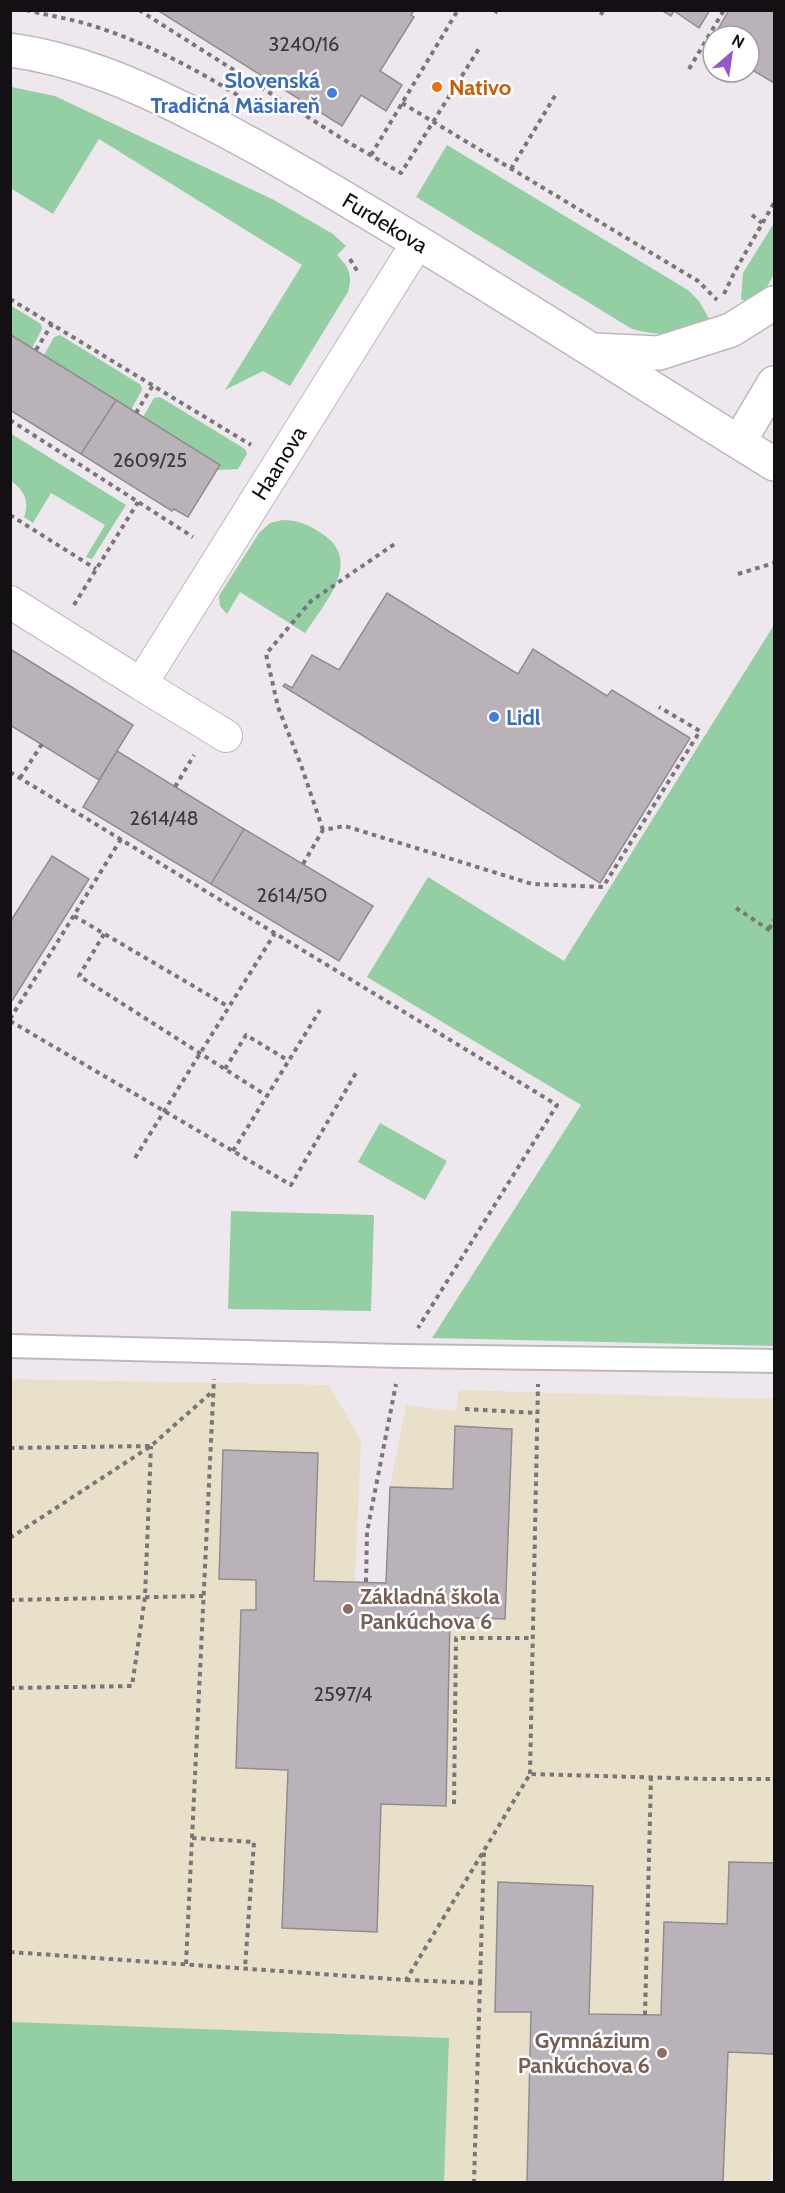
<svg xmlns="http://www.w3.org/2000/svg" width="785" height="2193" viewBox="0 0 785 2193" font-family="Cabin,sans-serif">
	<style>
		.education { fill: #e9e0ca }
		.green { fill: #93cfa3 }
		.building { fill: #b9b3b9; stroke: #928c91; stroke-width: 1.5 }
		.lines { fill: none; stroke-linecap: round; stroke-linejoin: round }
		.pedestrian-casing { stroke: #beb8be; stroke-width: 26 }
		.minor-casing { stroke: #beb8be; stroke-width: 34 }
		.tertiary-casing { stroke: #beb8be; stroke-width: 36 }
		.path { stroke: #797579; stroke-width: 4; stroke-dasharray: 4.5 4.5; stroke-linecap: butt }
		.pedestrian { stroke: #fff; stroke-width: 22 }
		.minor { stroke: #fff; stroke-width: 32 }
		.tertiary { stroke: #fff; stroke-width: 33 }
		.food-dot { fill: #e8710a; stroke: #fff; stroke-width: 2 }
		.shop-dot { fill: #3f7fe0; stroke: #fff; stroke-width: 2 }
		.education-dot { fill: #8d6e63; stroke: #fff; stroke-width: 2 }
		.labels { text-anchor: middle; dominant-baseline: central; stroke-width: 5; stroke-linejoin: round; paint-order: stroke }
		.number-label { font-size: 20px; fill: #3c393c }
		.shop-label { font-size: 22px; font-weight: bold; fill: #366cbe; stroke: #fff; text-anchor: end }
		.food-label { font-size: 22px; font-weight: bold; fill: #c56008; stroke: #fff; text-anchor: start }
		.street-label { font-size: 22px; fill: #121012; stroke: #fff }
		.education-label { font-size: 22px; font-weight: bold; fill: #785e54; stroke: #fff; text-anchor: start }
	</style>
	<rect width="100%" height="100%" fill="#eee8ee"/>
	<!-- education -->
	<path class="education" d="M 11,1379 L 329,1385 L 361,1441 L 355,1582 L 386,1583 L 390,1487 L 406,1405 L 457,1411 L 458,1390 L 774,1399 L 774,2104 L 770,2182 L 11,2182 Z"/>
	<!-- green -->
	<path class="green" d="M 11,87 L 55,96 L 274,200 L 333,234 L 346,246 L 337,255 C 349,267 353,275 348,292 L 290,386 L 263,371 L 225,390 L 302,265 L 99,139 L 53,214 L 12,189 L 11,190 Z
		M 447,145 L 688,290 L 699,301 L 711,322 C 677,334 668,338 632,329 L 416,197 Z
		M 774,223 L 774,274 L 766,289 L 749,304 L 741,299 L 743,273 Z
		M 10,305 L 41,324 L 42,329 L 32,348 L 11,335 Z
		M 60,335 L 141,385 L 142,390 L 131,410 L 44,355 L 54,337 Z
		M 160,397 L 245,449 L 247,454 L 238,469 L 217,470 L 220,465 L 143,417 L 154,398 Z
		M 10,433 L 126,505 L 92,559 L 86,557 L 105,525 L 51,493 L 33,523 L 24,517 C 30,501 24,490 11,481 Z
		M 282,520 C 298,520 307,524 321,533 C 365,560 324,604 305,633 L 240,592 L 227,614 L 220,606 L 219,596 L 259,533 L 270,523 Z
		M 774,625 L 774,1346 L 432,1338 L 581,1105 L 367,977 L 428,877 L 564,961 Z
		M 380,1123 L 447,1161 L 425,1200 L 358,1162 Z
		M 231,1211 L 374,1215 L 371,1311 L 228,1309 Z
		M 11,2022 L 449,2038 L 444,2182 L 11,2182 Z"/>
	<!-- building -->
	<path class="building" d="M 157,10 L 410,10 L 413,12 L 411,15 L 414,17 L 380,71 L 402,85 L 386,111 L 361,95 L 342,126 Z
		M 661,10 L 710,10 L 699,28 L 674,11 L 671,16 Z
		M 729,10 L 774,10 L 774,83 L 749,68 L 749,36 L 714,36 Z
		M 11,335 L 116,400 L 81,454 L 10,410 Z
		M 116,400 L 220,465 L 188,517 L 174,509 L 172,511 L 81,454 Z
		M 387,593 L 518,674 L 533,649 L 607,696 L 612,690 L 690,738 L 600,883 L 283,686 L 285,684 L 292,688 L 312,655 L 339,670 Z
		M 10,649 L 133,725 L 99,780 L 10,725 Z
		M 117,751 L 244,829 L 211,884 L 83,807 Z
		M 244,829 L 373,906 L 339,961 L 211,884 Z
		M 52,856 L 89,879 L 10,1004 L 10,922 Z
		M 455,1426 L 512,1429 L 505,1619 L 450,1617 L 446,1806 L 381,1804 L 377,1932 L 282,1928 L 288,1770 L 236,1768 L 241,1610 L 256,1610 L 256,1580 L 219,1579 L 223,1450 L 318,1453 L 314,1581 L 386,1583 L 390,1487 L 453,1489 Z
		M 729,1862 L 774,1863 L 774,2054 L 728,2052 L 723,2182 L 527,2182 L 531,2012 L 495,2012 L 498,1882 L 593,1886 L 589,2014 L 661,2015 L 664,1922 L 727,1924 Z"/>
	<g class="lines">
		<defs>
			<path id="pedestrian" d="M 10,1346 L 401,1356 L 774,1361"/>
			<path id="minor" d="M 10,602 L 141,684
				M 226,736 L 141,684 L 418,242"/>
			<path id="tertiary" d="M 10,50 C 76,59 134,84 193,114 C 250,142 304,174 359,207 C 499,290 636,379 774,464
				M 594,350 L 659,353 L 731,330 L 774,303
				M 739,442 L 774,383"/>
		</defs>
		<!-- pedestrian casing -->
		<use href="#pedestrian" class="pedestrian-casing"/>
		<!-- minor casing -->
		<use href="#minor" class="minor-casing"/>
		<!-- tertiary casing -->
		<use href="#tertiary" class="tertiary-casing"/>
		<!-- path -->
		<path class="path" d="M 26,10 C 43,14 59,17 76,21 C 131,35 191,66 239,96
			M 139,10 L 341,138 L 401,173 L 480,47
			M 494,10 L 500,14
			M 601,15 L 603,10
			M 689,69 L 724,10
			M 402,103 L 698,281 L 717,300
			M 371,155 L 458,10
			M 511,169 L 556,94
			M 752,215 L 762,223
			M 350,259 L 359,274
			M 724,294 L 735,271 L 774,203
			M 10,299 L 251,445
			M 36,350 L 52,324
			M 136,413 L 153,385
			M 10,420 L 193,537
			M 10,515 L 96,569
			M 738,574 L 774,563
			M 74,605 L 138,502
			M 10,772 L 557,1105 L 418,1328
			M 20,778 L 42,744
			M 175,787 L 194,755
			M 323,830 L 301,765 L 278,707 L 266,654 L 311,601 L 396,543
			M 303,864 L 323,830 L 345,826 L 532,884 L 603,887 L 700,731 L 659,707
			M 736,908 L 774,933
			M 74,916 L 229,1007
			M 769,929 L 774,920
			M 104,934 L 79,976 L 267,1096
			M 10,1019 L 121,839
			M 10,1021 L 291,1185 L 357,1071
			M 225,1069 L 246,1035 L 289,1061
			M 233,1151 L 320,1010
			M 135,1158 L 275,933
			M 465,1409 L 537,1413
			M 10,1448 L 150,1446
			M 10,1538 L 151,1446 L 213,1391
			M 366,1582 L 367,1532 L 396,1384
			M 10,1600 L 203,1596
			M 10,1688 L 132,1686 L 145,1597 L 151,1446
			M 530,1774 L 538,1384
			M 454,1804 L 456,1638 L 533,1638
			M 192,1838 L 254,1842 L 245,1968
			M 10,1952 L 406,1980 L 530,1774 L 711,1779 L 774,1779
			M 186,1964 L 214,1379
			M 406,1980 L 480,1983 L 474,2182
			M 480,1983 L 484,1852
			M 645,2015 L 651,1778"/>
		<!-- pedestrian -->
		<use href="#pedestrian" class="pedestrian"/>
		<!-- minor -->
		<use href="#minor" class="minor"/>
		<!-- tertiary -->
		<use href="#tertiary" class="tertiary"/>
	</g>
	<!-- markers -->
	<circle class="food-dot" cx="437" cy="87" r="6"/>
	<g class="shop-dot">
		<circle cx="332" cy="93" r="6"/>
		<circle cx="494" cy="717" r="6"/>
	</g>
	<g class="education-dot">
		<circle cx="348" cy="1609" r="6"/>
		<circle cx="662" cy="2053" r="6"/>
	</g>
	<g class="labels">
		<!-- number labels -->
		<g class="number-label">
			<text x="304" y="44">3240/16</text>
			<text x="150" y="460">2609/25</text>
			<text x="164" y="818">2614/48</text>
			<text x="292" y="895">2614/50</text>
			<text x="343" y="1694">2597/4</text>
		</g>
		<!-- shop labels -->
		<g class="shop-label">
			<text x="320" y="80">Slovenská<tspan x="320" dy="25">Tradičná Mäsiareň</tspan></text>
			<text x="506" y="717" text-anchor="start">Lidl</text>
		</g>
		<!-- food labels -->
		<g class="food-label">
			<text x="449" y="87">Nativo</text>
		</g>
		<!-- street labels -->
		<g class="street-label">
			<text transform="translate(385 223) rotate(31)">Furdekova</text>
			<text transform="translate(279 463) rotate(-58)">Haanova</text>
		</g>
		<!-- education labels -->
		<g class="education-label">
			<text x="360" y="1596">Základná škola<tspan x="360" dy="25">Pankúchova 6</tspan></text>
			<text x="650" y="2040" text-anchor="end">Gymnázium<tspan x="650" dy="25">Pankúchova 6</tspan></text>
		</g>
	</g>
	<!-- border -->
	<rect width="785" height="2193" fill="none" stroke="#121012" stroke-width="24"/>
	<!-- north arrow -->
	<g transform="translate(731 54) rotate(29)"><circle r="28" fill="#ffffff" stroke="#a09fa0" stroke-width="1.5"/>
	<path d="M0-4.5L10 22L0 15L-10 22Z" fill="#9758ce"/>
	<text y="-9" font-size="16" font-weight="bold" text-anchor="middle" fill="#121012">N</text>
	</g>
</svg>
